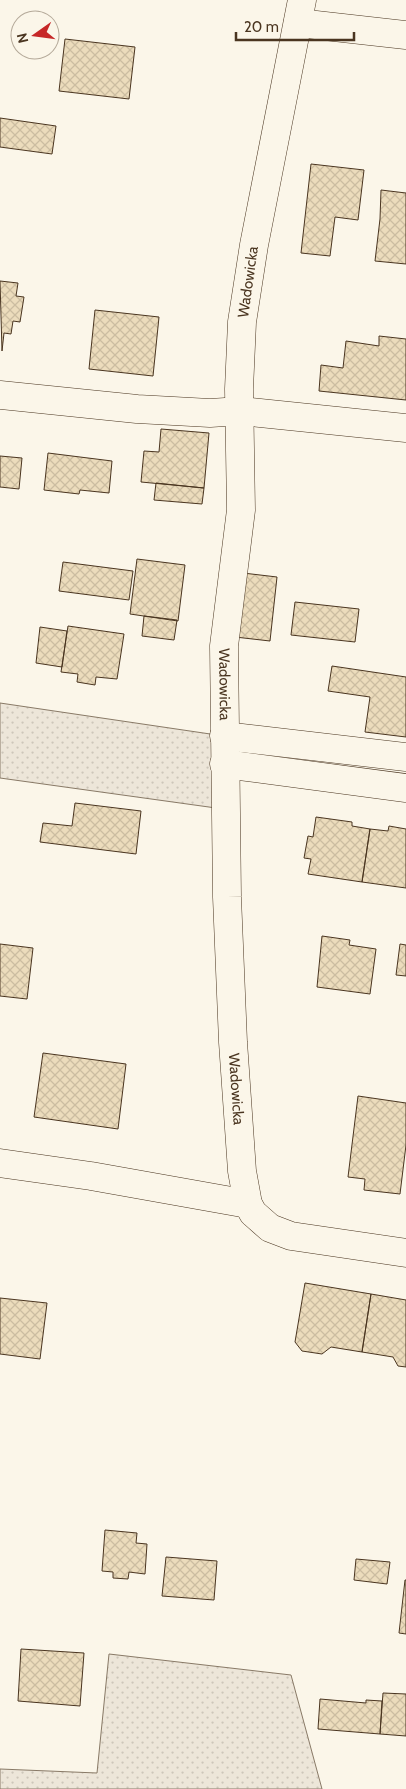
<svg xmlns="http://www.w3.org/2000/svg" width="406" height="1789" viewBox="0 0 406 1789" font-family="Cabin,sans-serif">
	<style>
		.grass { fill: url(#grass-dots); stroke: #887966 }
		.building { fill: url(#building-cross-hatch); stroke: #4a3520 }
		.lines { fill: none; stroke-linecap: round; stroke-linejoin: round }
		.minor-casing { stroke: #4a3520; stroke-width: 29 }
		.minor { stroke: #fbf6e9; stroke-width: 28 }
		.labels { text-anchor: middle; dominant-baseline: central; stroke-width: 4; stroke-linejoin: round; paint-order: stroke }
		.street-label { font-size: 15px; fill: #4a3520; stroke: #fbf6e9 }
	</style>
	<defs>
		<pattern id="grass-dots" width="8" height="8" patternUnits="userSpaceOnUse" patternTransform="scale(1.25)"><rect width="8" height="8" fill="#ede6d9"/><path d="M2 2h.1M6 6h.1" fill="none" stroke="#cdc6ba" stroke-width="1.8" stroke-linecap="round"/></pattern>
		<pattern id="building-cross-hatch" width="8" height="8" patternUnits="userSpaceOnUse" patternTransform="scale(1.25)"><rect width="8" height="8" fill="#ecdcbc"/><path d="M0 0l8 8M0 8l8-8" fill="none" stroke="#ccbda1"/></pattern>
	</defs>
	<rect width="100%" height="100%" fill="#fbf6e9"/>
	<!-- grass -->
	<path class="grass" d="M 0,703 L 217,735 L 216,808 L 0,778 Z
		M 109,1654 L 291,1675 L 322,1789 L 0,1789 L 0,1769 L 97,1773 Z"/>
	<!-- building -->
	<path class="building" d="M 65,39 L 135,47 L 129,99 L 59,91 Z
		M 0,118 L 56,126 L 52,154 L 0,147 Z
		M 311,164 L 364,170 L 358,220 L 335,217 L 330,256 L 301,253 Z
		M 381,190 L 406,193 L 406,264 L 375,261 L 380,219 Z
		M 0,281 L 18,283 L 16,296 L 24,297 L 20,322 L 13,321 L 11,334 L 4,333 L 2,351 Z
		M 95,310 L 159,317 L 153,376 L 89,369 Z
		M 379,336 L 406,339 L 406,400 L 319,391 L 321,365 L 343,368 L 346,341 L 379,346 Z
		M 161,429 L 209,433 L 204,488 L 141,482 L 144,451 L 159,452 Z
		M 48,453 L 112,461 L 109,493 L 80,490 L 79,494 L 44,490 Z
		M 0,456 L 22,458 L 19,489 L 0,487 Z
		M 156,483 L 204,488 L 202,504 L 154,500 Z
		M 137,559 L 185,565 L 178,621 L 130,614 Z
		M 63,562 L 133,571 L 129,600 L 59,591 Z
		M 243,573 L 277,577 L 270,641 L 235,637 Z
		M 295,602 L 359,609 L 355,642 L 291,635 Z
		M 144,616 L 177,620 L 174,640 L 142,636 Z
		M 68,626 L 124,634 L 117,679 L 96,677 L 95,685 L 77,682 L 78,674 L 61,672 Z
		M 40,627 L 67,631 L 62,667 L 36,663 Z
		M 332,666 L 406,677 L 406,737 L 365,732 L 370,697 L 328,691 Z
		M 75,803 L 141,811 L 136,854 L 40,842 L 43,823 L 72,826 Z
		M 316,817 L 352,822 L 352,826 L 370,829 L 362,882 L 308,874 L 311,859 L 304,858 L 308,836 L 313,837 Z
		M 389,826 L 406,829 L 406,888 L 362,882 L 370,829 L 388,831 Z
		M 322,936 L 350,940 L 349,945 L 376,949 L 370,994 L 317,987 Z
		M 0,944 L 33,948 L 27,999 L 0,996 Z
		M 400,944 L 406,945 L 406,976 L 396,975 Z
		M 43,1053 L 126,1064 L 118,1129 L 34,1117 Z
		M 358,1096 L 406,1103 L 406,1145 L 400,1194 L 364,1190 L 365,1179 L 348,1177 Z
		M 305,1283 L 371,1294 L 362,1352 L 331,1347 L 322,1354 L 302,1351 L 295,1342 Z
		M 371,1294 L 406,1300 L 406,1367 L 398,1366 L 393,1357 L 362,1352 Z
		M 0,1298 L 47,1303 L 40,1359 L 0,1354 Z
		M 105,1530 L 137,1533 L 136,1543 L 147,1544 L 145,1574 L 129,1572 L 128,1579 L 113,1578 L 113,1572 L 102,1571 Z
		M 166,1557 L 217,1561 L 214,1600 L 162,1596 Z
		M 356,1559 L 390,1562 L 387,1584 L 354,1580 Z
		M 405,1580 L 406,1580 L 406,1634 L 399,1633 Z
		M 21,1649 L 84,1653 L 80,1706 L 18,1701 Z
		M 383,1693 L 406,1694 L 406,1736 L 380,1734 Z
		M 320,1699 L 366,1703 L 366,1700 L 382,1701 L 380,1734 L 318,1729 Z"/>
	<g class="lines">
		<defs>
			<g id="minor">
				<path id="s1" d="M 302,0 L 254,245 L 242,322 L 239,389 L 241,510 L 224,646 L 227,897 L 233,1042 L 242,1171 L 248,1204 L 253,1213 L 270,1228 L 291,1236 L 406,1253"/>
				<path d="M 298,23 L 406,35"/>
				<path d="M 0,395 L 137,409 L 210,413 L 241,411 L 406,428"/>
				<path d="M 224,736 L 406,757"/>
				<path d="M 224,764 L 406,788"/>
				<path d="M 0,1163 L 91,1176 L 248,1204"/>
			</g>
		</defs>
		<!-- minor casing -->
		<use href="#minor" class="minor-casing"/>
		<!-- minor -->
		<use href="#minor" class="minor"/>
	</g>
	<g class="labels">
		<!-- street labels -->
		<g class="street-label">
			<text transform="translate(248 282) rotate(-82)">Wadowicka</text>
			<text stroke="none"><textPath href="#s1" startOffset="691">Wadowicka</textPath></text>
			<text stroke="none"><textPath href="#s1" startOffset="1096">Wadowicka</textPath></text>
		</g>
	</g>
	<!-- north arrow -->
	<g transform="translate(35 35) rotate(256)"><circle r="24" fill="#fbf6e9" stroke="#b4a999"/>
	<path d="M0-4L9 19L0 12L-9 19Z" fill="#c62828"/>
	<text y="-8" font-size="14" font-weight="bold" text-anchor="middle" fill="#4a3520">N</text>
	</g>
	<!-- scale -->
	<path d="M236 32v8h118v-8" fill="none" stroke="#4a3520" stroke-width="2.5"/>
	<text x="244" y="32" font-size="15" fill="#4a3520" stroke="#fbf6e9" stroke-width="4" paint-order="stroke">20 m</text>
</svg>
